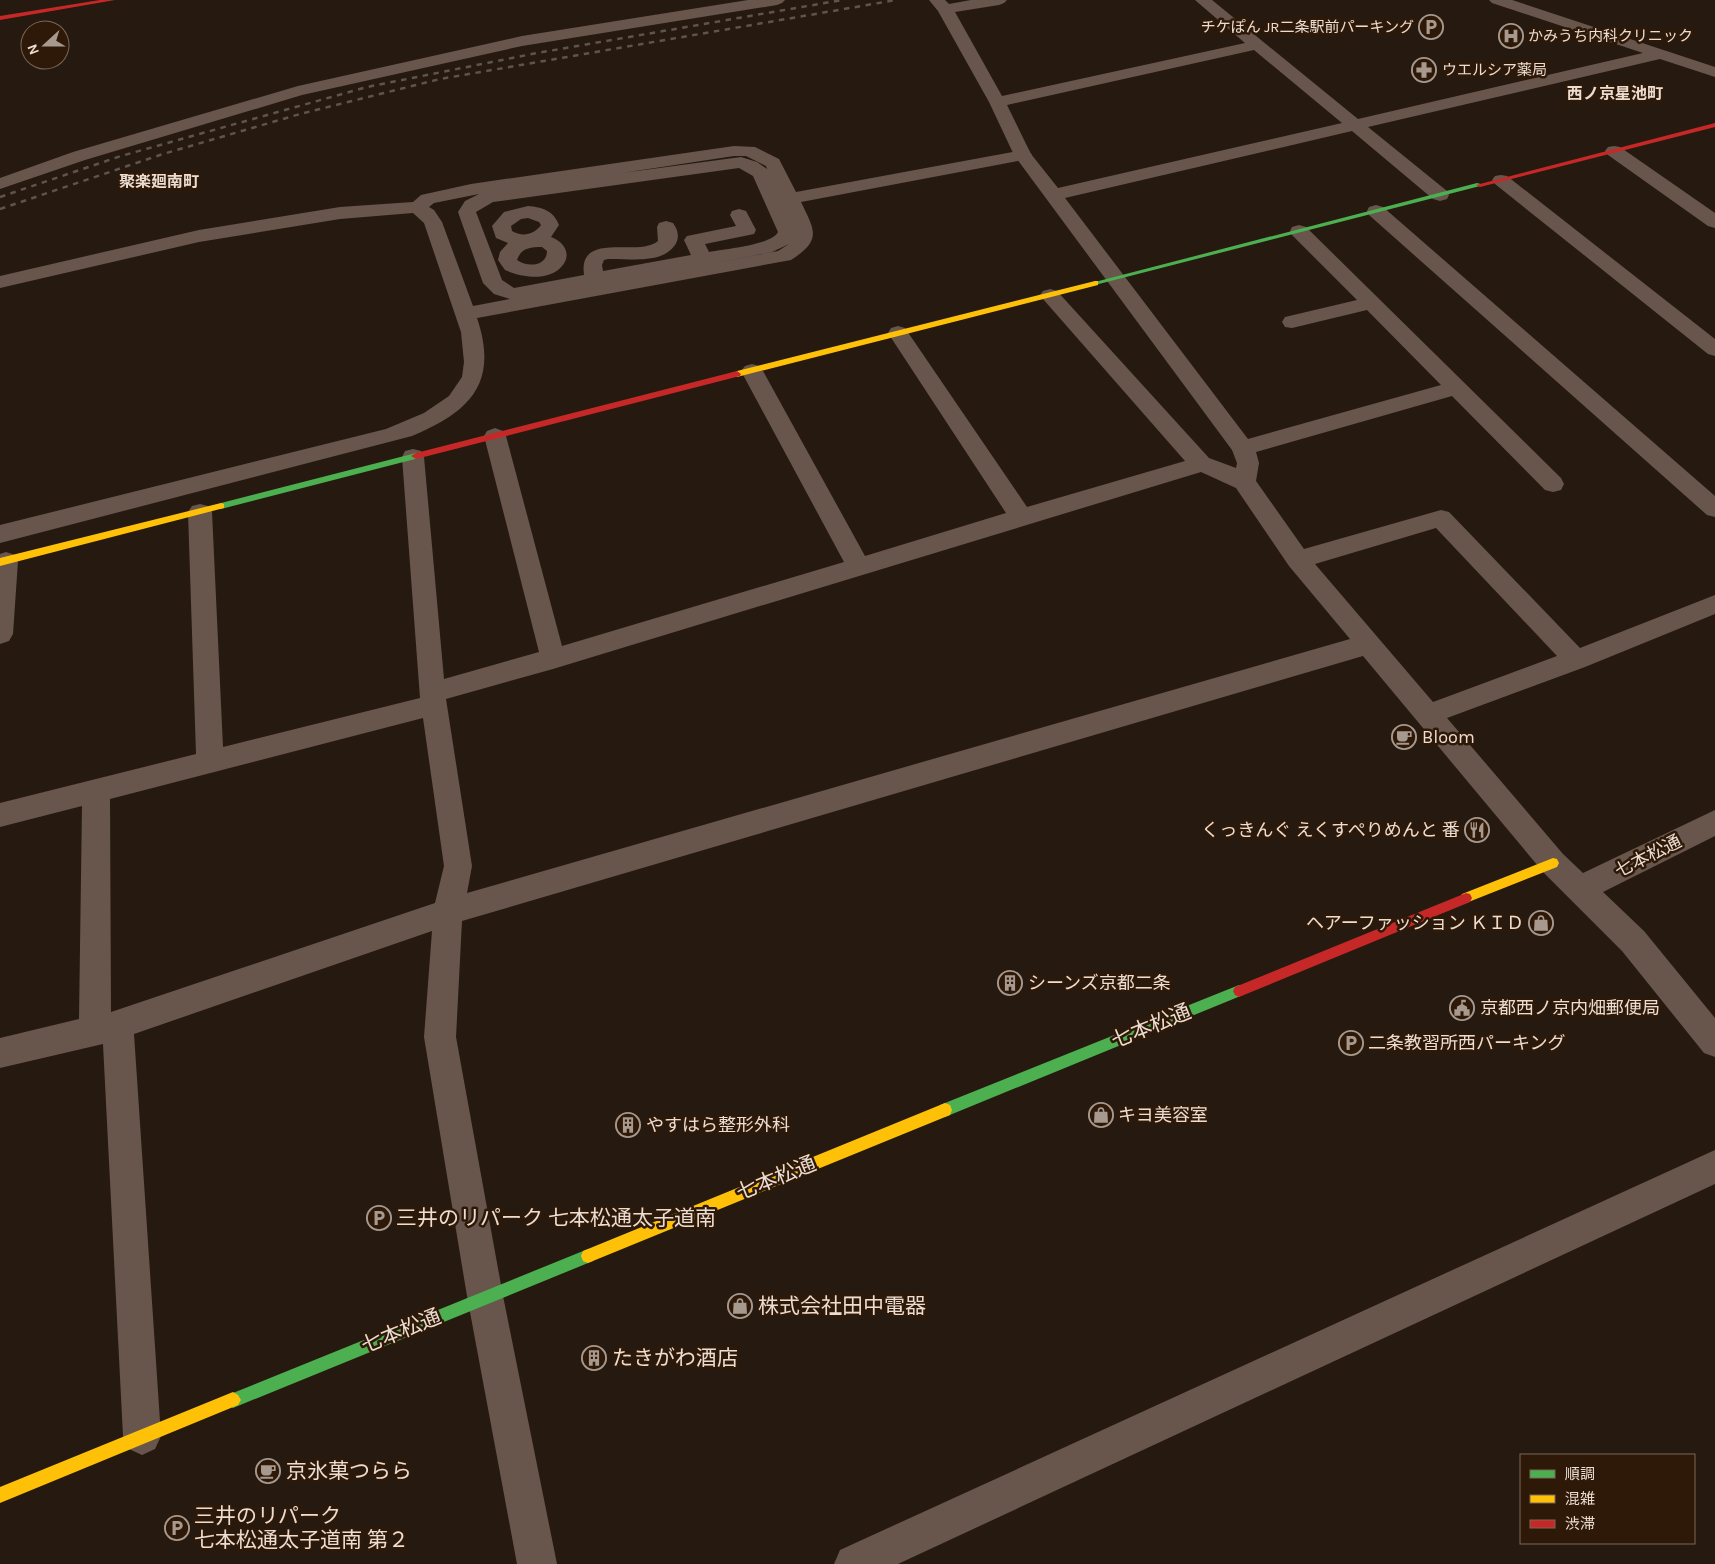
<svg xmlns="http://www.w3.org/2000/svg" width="1715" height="1564" viewBox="0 0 1715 1564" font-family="Karla,'Noto Sans JP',sans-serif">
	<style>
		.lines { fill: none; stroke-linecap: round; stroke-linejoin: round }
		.lane { fill: #68564d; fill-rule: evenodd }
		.street { fill: #68564d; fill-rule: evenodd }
		.fast { fill: #4caf50; fill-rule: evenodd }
		.slow { fill: #ffc107; fill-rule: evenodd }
		.jam { fill: #c62828; fill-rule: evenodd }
		.rail { stroke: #60534c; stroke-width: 2.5; stroke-dasharray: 5.5 5.5; stroke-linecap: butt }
		.labels { text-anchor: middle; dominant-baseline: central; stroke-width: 5; stroke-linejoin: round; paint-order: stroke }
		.far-poi-label { font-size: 15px; fill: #ecddd2; stroke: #2e1908; text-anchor: start }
		.far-neighbourhood-label { font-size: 16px; font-weight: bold; fill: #ecddd2; stroke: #2e1908 }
		.poi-label { font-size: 18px; fill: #ecddd2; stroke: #2e1908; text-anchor: start }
		.street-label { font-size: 18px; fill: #ecddd2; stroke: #2e1908 }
		.near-street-label { font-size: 21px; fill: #ecddd2; stroke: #2e1908 }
		.near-poi-label { font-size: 21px; fill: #ecddd2; stroke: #2e1908; text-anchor: start }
	</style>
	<rect width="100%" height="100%" fill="#261a10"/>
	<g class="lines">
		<!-- lane -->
		<path class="lane" d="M 734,146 L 755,147 L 779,159 L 796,192 L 1023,150 L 1029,151 L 1032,155 L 1029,159 L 1023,160 L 801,202 C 815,231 822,240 791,260 L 477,318 C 499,383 470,412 412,436 L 0,543 L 0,525 L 386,429 L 424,413 L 449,396 L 462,377 L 464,362 L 461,332 L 424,223 L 413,213 L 340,219 L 199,242 L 0,288 L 0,276 L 199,230 L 340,207 L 413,202 L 421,195 L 471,184 ZM 734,156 L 746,156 L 766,166 L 767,169 L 757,162 L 741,157 L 622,173 ZM 739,168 L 753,176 L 778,232 C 772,245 724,249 709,252 L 705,244 L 754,234 L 756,230 L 746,211 L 739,209 L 732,211 L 730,215 L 736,226 L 687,236 L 684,240 L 691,255 L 603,271 L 602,265 L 604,260 L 608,259 C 629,258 661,265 675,245 C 680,237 678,230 673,223 L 666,221 L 659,223 L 657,227 L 658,241 C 638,258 578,230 584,275 L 514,288 L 502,280 L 476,212 L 493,202 ZM 479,194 L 465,201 L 458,212 L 483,283 L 494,294 L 510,299 L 473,306 L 442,222 L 434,210 L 429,207 L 434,203 ZM 789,244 L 778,251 L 704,265 L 772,252 Z
			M 1501,175 L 1507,176 L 1715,339 L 1715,356 L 1708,354 L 1495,184 L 1492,180 L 1495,176 Z
			M 528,206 C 542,207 554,211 559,225 L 551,237 C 567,243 573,258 558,270 C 543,281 520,277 505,270 L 498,260 L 500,252 L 508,243 L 496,238 L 492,226 L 504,212 ZM 528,218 L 539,222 L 541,225 C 534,235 522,237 512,231 L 511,226 L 521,219 ZM 542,247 L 547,251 C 547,266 528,268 517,260 C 521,248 530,247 542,247 Z"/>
		<!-- street -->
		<path class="street" d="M 748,0 L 785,0 L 782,3 L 777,5 L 522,46 L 302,95 L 85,160 L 0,189 L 0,178 L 73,152 L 298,86 L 522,36 Z
			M 929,0 L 945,0 L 949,4 L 971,0 L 1007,0 L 1004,3 L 999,5 L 955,12 L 1002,96 L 1245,43 L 1195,0 L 1212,0 L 1358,119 L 1643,53 L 1492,3 L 1489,0 L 1512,0 L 1715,67 L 1715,77 L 1660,59 L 1368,127 L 1447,191 L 1449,195 L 1447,199 L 1440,201 L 1433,199 L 1352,131 L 1065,198 L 1248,439 L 1441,385 L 1367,310 L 1292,328 L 1285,327 L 1282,322 L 1285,317 L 1357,300 L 1292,235 L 1290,231 L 1292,227 L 1299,225 L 1306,227 L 1561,478 L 1564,484 L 1561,490 L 1553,492 L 1545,490 L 1452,396 L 1256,452 L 1259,463 L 1256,481 L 1304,549 L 1441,510 L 1449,512 L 1580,648 L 1715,595 L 1715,614 L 1585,667 L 1447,718 L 1563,854 L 1583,873 L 1715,810 L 1715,836 L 1603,892 L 1644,931 L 1715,1018 L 1715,1057 L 1704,1053 L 1622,951 L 1543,872 L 1363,656 L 462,921 L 456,1037 L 503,1296 L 557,1564 L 517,1564 L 467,1296 L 424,1037 L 432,931 L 134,1034 L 161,1436 L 155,1449 L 142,1455 L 129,1449 L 123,1436 L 103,1044 L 0,1068 L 0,1038 L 79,1019 L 82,806 L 0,827 L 0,803 L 196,754 L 188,512 L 192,506 L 200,504 L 208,506 L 212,512 L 223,747 L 420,698 L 402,457 L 405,451 L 413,449 L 421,451 L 424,457 L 444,679 L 539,652 L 484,436 L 487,431 L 495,428 L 503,431 L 506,436 L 562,646 L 844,562 L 741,371 L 745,366 L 752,364 L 759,366 L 763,371 L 865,556 L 1006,513 L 888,333 L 891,328 L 898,326 L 905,328 L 1027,507 L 1185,461 L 1043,299 L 1040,295 L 1043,291 L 1050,289 L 1057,291 L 1209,458 L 1236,468 L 1237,463 L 1232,450 L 1014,155 L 989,102 L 938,11 ZM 1254,50 L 1342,123 L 1058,188 L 1031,154 L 1007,105 ZM 1201,472 L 1236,488 L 1289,566 L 1350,639 L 467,893 L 472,866 L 446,699 L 553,669 ZM 1436,528 L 1557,656 L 1433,702 L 1315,564 ZM 423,718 L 444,866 L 435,903 L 111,1012 L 110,799 Z
			M 1614,146 L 1620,147 L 1715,213 L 1715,228 L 1708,226 L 1608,155 L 1605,151 L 1608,147 Z
			M 1376,205 L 1383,207 L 1715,496 L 1715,517 L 1707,515 L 1369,215 L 1367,211 L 1369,207 Z
			M 6,552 L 15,555 L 18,561 L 13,634 L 9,641 L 0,644 L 0,554 Z
			M 1715,1150 L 1715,1184 L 898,1564 L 834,1564 L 840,1550 Z"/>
		<!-- fast -->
		<path class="fast" d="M 1477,183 L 1484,185 L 1095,285 L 1091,283 Z
			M 416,453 L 419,454 L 419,458 L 221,509 L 216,506 L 221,503 Z
			M 1239,985 L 1243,987 L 1245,991 L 1243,995 L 945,1117 L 940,1115 L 938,1110 L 940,1105 Z
			M 588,1249 L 593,1251 L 595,1256 L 593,1261 L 233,1408 L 228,1405 L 225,1400 L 228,1395 Z"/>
		<!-- slow -->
		<path class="slow" d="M 1095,281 L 1098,281 L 1098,285 L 737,377 L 733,374 L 737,371 Z
			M 221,503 L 224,504 L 224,508 L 0,566 L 0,558 Z
			M 1553,858 L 1557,859 L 1559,863 L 1557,867 L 1466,903 L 1462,902 L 1460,898 L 1462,894 Z
			M 945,1103 L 950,1105 L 952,1110 L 950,1115 L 588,1263 L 583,1261 L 581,1256 L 583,1251 Z
			M 233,1392 L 238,1395 L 241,1400 L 238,1405 L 0,1503 L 0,1487 Z"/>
		<!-- jam -->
		<path class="jam" d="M 100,0 L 115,0 L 0,20 L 0,16 Z
			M 1715,123 L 1715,127 L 1480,187 L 1476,185 Z
			M 737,371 L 741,374 L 740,376 L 416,459 L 411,456 L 416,453 Z
			M 1466,893 L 1470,894 L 1472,898 L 1470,902 L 1239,997 L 1235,995 L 1233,991 L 1235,987 Z"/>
		<!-- rail -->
		<path class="rail" d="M 0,197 L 121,156 L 367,87 L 537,53 L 842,0
			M 0,209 L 163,154 L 300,114 L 440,79 L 896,0"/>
	</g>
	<!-- icons -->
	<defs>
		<symbol id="parking-ring" viewBox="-11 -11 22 22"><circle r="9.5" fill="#2e1908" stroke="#a7998e" stroke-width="1.5"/><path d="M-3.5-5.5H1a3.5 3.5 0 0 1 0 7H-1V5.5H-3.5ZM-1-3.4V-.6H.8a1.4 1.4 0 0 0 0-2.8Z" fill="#a7998e"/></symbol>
		<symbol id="hospital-ring" viewBox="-11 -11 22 22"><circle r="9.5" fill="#2e1908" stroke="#a7998e" stroke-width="1.5"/><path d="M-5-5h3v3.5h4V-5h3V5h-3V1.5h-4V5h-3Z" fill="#a7998e"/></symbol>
		<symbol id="pharmacy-ring" viewBox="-11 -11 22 22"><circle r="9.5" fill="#2e1908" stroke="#a7998e" stroke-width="1.5"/><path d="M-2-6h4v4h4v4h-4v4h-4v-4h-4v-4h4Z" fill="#a7998e"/></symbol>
		<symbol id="cafe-ring" viewBox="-11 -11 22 22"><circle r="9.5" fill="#2e1908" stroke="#a7998e" stroke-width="1.5"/><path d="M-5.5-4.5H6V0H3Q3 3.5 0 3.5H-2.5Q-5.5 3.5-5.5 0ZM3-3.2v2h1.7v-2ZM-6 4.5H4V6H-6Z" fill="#a7998e"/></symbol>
		<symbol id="restaurant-ring" viewBox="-11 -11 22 22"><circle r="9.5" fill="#2e1908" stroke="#a7998e" stroke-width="1.5"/><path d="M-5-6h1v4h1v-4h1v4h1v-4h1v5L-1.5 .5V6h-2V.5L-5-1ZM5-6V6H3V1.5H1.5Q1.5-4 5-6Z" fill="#a7998e"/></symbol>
		<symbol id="shop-ring" viewBox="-11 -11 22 22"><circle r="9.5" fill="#2e1908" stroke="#a7998e" stroke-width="1.5"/><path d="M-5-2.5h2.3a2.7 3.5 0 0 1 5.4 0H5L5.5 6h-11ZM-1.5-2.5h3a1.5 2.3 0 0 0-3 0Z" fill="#a7998e"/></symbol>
		<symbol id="building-ring" viewBox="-11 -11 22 22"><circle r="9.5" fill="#2e1908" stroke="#a7998e" stroke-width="1.5"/><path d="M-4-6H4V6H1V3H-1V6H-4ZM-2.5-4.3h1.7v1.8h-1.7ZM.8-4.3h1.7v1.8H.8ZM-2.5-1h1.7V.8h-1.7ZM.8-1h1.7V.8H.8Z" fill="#a7998e"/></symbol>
		<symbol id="civic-ring" viewBox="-11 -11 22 22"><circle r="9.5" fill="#2e1908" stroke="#a7998e" stroke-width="1.5"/><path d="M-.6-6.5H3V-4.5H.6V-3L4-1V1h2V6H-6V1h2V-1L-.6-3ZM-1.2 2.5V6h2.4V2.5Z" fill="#a7998e"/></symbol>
	</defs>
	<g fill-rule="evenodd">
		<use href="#parking-ring" x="1417" y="13" width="28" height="28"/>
		<use href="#hospital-ring" x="1497" y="22" width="28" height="28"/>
		<use href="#pharmacy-ring" x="1410" y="56" width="28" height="28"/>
		<use href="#cafe-ring" x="1390" y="723" width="28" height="28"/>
		<use href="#restaurant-ring" x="1463" y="816" width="28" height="28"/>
		<use href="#shop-ring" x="1527" y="909" width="28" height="28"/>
		<use href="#building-ring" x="996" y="969" width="28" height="28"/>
		<use href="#civic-ring" x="1448" y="994" width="28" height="28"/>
		<use href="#parking-ring" x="1337" y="1029" width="28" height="28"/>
		<use href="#shop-ring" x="1087" y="1101" width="28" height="28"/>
		<use href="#building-ring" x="614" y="1111" width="28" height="28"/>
		<use href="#parking-ring" x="365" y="1204" width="28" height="28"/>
		<use href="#shop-ring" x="726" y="1292" width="28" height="28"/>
		<use href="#building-ring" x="580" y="1344" width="28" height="28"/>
		<use href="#cafe-ring" x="254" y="1457" width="28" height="28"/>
		<use href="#parking-ring" x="163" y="1514" width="28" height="28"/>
	</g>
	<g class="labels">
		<!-- far-poi labels -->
		<g class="far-poi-label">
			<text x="1414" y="27" text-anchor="end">チケぽん JR二条駅前パーキング</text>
			<text x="1528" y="36">かみうち内科クリニック</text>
			<text x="1442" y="70">ウエルシア薬局</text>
		</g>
		<!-- far-neighbourhood labels -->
		<g class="far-neighbourhood-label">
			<text x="1615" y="93">西ノ京星池町</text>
			<text x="159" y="181">聚楽廻南町</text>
		</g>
		<!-- poi labels -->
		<g class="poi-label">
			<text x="1422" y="737">Bloom</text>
			<text x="1460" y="830" text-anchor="end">くっきんぐ えくすぺりめんと 番</text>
			<text x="1524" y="923" text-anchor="end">ヘアーファッション ＫＩＤ</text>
			<text x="1028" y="983">シーンズ京都二条</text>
			<text x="1480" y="1008">京都西ノ京内畑郵便局</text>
			<text x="1368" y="1043">二条教習所西パーキング</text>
			<text x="1118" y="1115">キヨ美容室</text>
			<text x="646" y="1125">やすはら整形外科</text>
		</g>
		<!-- street labels -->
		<g class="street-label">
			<text transform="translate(1648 856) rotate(-27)">七本松通</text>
		</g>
		<!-- near-street labels -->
		<g class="near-street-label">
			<text transform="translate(1151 1026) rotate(-22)">七本松通</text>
			<text transform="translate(776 1178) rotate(-22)">七本松通</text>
			<text transform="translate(401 1331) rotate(-22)">七本松通</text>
		</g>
		<!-- near-poi labels -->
		<g class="near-poi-label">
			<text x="396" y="1218">三井のリパーク 七本松通太子道南</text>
			<text x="758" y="1306">株式会社田中電器</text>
			<text x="612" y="1358">たきがわ酒店</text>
			<text x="286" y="1471">京氷菓つらら</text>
			<text x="194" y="1516">三井のリパーク<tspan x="194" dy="24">七本松通太子道南 第２</tspan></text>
		</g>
	</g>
	<!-- legend -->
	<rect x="1520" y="1454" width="175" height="90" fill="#2e1908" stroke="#7a6759"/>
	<rect x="1530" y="1470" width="25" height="8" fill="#4caf50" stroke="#7a6759"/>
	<text x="1565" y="1479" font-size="15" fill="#ecddd2">順調</text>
	<rect x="1530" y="1495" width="25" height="8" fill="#ffc107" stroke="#7a6759"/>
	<text x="1565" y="1504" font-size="15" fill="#ecddd2">混雑</text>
	<rect x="1530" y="1520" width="25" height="8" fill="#c62828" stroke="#7a6759"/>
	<text x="1565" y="1529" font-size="15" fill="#ecddd2">渋滞</text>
	<!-- north arrow -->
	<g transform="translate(45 45) rotate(249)"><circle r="24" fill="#2e1908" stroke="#7a6759"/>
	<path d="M0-4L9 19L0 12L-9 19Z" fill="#a7998e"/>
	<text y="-8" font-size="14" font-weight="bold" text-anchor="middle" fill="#ecddd2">N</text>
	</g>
</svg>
